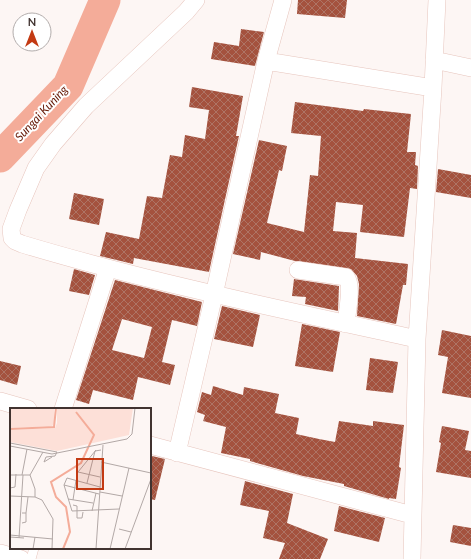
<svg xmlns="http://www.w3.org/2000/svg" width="471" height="559" viewBox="0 0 471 559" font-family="Lato,sans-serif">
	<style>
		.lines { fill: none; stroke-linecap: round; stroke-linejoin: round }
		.river { stroke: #f4ac99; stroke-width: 31 }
		.building { fill: url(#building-cross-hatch); fill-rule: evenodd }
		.service-casing { stroke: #e7c5bd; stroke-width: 10 }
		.minor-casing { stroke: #e7c5bd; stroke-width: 18 }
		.service { stroke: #fff; stroke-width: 9 }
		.minor { stroke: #fff; stroke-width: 17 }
		.labels { text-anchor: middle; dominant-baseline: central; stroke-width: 4; stroke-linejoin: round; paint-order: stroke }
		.water-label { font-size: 12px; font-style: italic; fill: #621400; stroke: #fff }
		.inset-river { fill: none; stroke: #f4ac99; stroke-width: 2 }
		.inset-road { fill: none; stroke: #b2a8a6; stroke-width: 1 }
		.view { fill: #c33a13; fill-opacity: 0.15; stroke: #c33a13; stroke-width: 2 }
		.inset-edge { fill: none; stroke: #413330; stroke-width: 2 }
	</style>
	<defs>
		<pattern id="building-cross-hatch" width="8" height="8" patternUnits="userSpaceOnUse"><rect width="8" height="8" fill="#a4523e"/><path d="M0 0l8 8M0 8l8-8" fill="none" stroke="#ae7465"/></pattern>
	</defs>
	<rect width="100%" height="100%" fill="#fdf6f4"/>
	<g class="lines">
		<!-- river -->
		<path class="river" d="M 0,157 L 68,86 L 105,0"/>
	</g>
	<!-- building -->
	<path class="building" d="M 298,0 L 347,0 L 345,18 L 297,14 Z
		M 241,29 L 264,32 L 255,66 L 211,59 L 214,42 L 239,46 Z
		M 192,87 L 243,96 L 236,136 L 239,136 L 209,272 L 134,258 L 133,264 L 100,256 L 106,232 L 139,239 L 147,196 L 162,198 L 170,155 L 182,157 L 185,135 L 205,139 L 209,110 L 189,107 Z
		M 295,102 L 363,111 L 364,109 L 411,114 L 407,152 L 416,152 L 415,165 L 418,166 L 417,189 L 410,188 L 404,237 L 360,232 L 363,205 L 336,202 L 333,231 L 357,233 L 355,258 L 408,264 L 406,285 L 403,285 L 396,324 L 357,316 L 359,284 L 357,276 L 351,269 L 295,261 L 261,252 L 260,260 L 233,254 L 259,140 L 287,146 L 282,171 L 279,170 L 267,223 L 304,232 L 310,175 L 318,176 L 321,136 L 291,133 Z
		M 438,169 L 471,175 L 471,198 L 436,192 Z
		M 74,193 L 104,199 L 99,225 L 69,219 Z
		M 74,269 L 95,275 L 89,295 L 69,291 Z
		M 294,279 L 339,286 L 338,311 L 305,304 L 306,297 L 292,296 Z
		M 115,280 L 202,302 L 197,326 L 172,320 L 162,362 L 175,365 L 170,385 L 138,377 L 133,400 L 93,390 L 89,404 L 76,400 ZM 122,319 L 152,327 L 144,358 L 112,350 Z
		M 222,306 L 260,315 L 253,347 L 214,339 Z
		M 302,324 L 340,332 L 333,372 L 295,366 Z
		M 442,330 L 471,336 L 471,398 L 442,393 L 448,357 L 438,355 Z
		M 370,358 L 398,362 L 393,393 L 366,390 Z
		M 0,361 L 21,366 L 17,385 L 0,380 Z
		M 213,386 L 243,395 L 244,387 L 279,394 L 275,413 L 299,418 L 296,434 L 319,439 L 335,442 L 339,421 L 373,426 L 373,421 L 404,425 L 399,467 L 401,468 L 396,499 L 389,498 L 389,499 L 344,486 L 344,484 L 303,476 L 250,461 L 250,459 L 221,453 L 226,427 L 203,421 L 205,415 L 197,412 L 202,392 L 211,395 Z
		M 442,426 L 469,431 L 465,450 L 471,451 L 471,478 L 436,472 L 441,443 L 439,442 Z
		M 152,456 L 165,459 L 155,500 L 150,499 L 150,463 Z
		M 245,481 L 293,494 L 287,523 L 328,539 L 320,559 L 279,559 L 285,543 L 263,538 L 269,511 L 240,505 Z
		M 339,506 L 385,518 L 379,542 L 334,531 Z
		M 453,525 L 471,528 L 471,546 L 450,542 Z"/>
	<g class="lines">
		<defs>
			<path id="service" d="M 31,559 L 34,548"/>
			<path id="minor" d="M 196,0 L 186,12 L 86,106 L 53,144 L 36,168 L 18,210 L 11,229 L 12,238 L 15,241 L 22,244 C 152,283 285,310 417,339
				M 434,60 L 471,68
				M 266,61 L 433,88
				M 298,270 L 346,277 C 353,284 347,313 346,324
				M 0,401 L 28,409
				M 63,409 L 108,268
				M 150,445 L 412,515
				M 177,453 L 214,295 L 266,61 L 283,0
				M 0,553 L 21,559
				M 412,559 L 417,339 L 433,88 L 437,0"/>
		</defs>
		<!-- service casing -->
		<use href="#service" class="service-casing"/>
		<!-- minor casing -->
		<use href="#minor" class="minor-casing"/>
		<!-- service -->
		<use href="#service" class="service"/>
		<!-- minor -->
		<use href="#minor" class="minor"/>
	</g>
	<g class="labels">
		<!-- water labels -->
		<g class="water-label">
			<text transform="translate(41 113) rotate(-47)">Sungai Kuning</text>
		</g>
	</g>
	<!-- overview -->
	<g transform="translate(10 408)">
		<rect width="141" height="141" fill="#fdf6f4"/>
		<path d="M 0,0 L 44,0 L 45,15 L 42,18 L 0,20 ZM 47,0 L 123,0 L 119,27 L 47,43 L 0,34 L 0,37 L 0,22 L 45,20 L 47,15 Z" fill="#fde0d8"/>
		<path class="inset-river" d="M 0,21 L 44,19 L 46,0M 53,141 L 60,124 L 56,99 L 46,89 L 41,74 L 71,55 L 84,27 L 66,4"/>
		<path class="inset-road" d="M 0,35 L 47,44 L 45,48 L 36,49 L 34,54 L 42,49M 0,38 L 42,46 L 117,31 L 122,26 L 125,0M 86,42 L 68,64 L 90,69M 91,54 L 141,65M 0,67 L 20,67 L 33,44M 12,67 L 17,41M 77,75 L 85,43 L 91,42M 54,77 L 89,86M 90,79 L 57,70 L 54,77 L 62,103 L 109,101M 0,80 L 5,79 L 6,66M 90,84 L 112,88M 0,88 L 25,89 L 25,81 L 20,67M 25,89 L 32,92 L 43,111 L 42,141M 58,91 L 83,95M 63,92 L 66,72M 63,97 L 67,98 L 67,110 L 72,110 L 73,104M 82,103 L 86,85M 16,105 L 18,89M 12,115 L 16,114 L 16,105 L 12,105M 109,121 L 121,124M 0,127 L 43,131M 0,129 L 14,130M 9,130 L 13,67M 23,141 L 25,129M 86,141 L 93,37M 100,141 L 119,60M 115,141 L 141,71"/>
		<path class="view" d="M 67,51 L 93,51 L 93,81 L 67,81 Z"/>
		<rect width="141" height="141" class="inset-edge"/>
	</g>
	<!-- north arrow -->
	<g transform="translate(32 32)"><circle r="19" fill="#ffffff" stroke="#b3adac"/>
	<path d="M0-3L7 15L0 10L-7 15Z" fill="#c33a13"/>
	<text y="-6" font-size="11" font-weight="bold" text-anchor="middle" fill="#413330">N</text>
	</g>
</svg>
